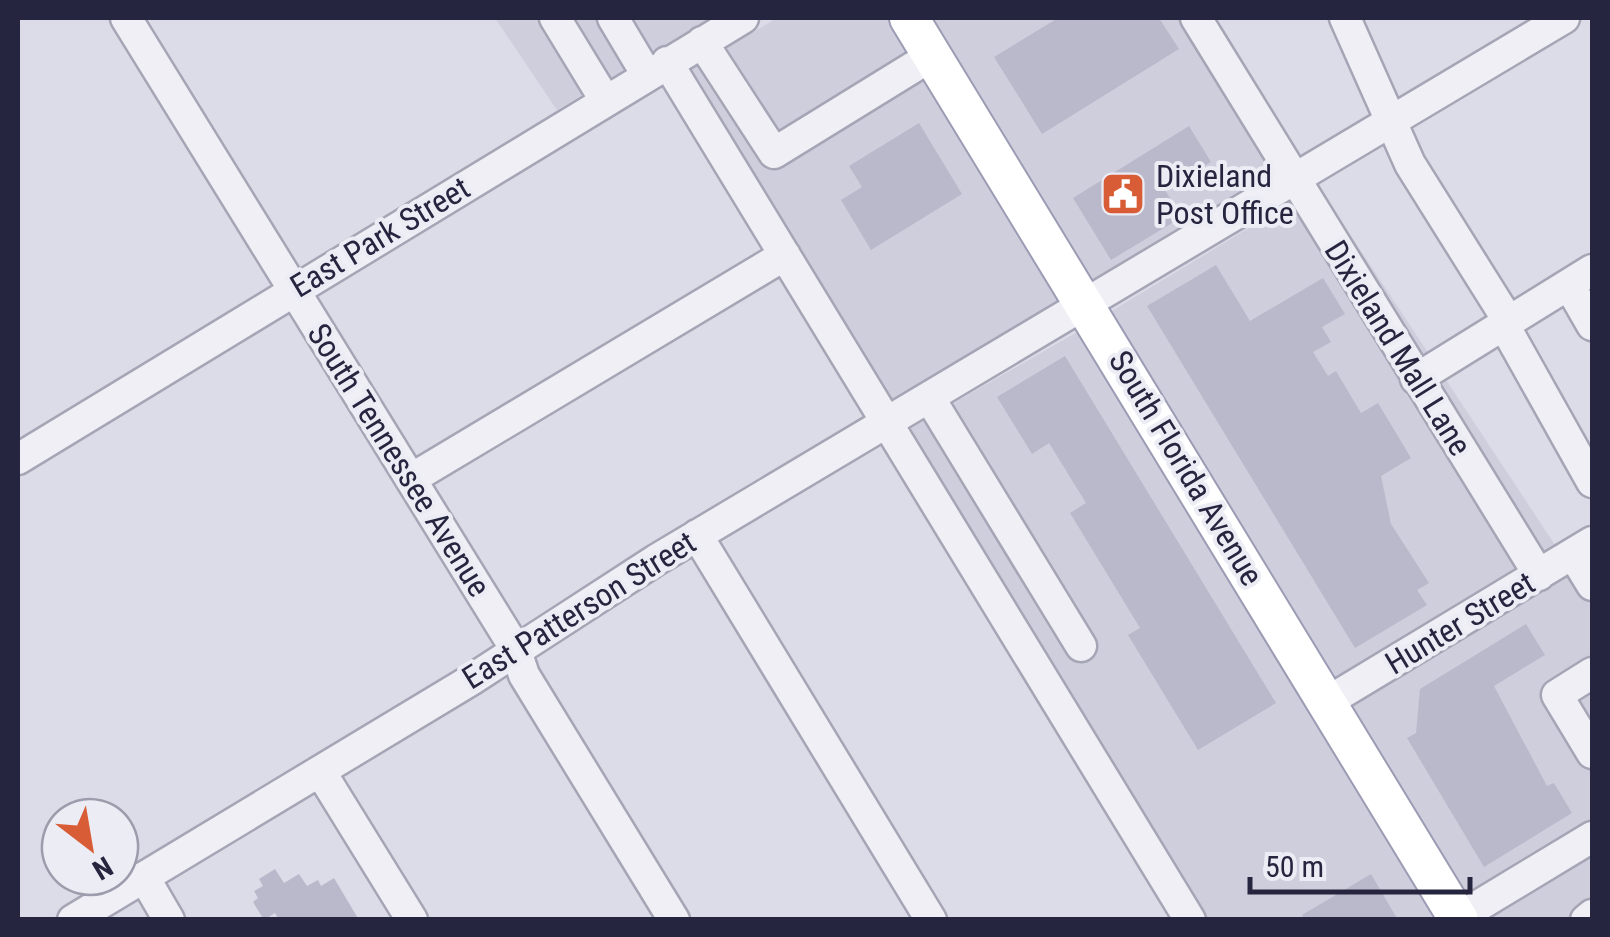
<svg xmlns="http://www.w3.org/2000/svg" width="1610" height="937" viewBox="0 0 1610 937" font-family="'Roboto Condensed',sans-serif">
	<style>
		.built { fill: #cecedd }
		.building { fill: #b9b9cb }
		.lines { fill: none; stroke-linecap: round; stroke-linejoin: round }
		.minor-casing { stroke: #a5a5b5; stroke-width: 35 }
		.major-casing { stroke: #9b9bb4; stroke-width: 42 }
		.minor { stroke: #f0eff6; stroke-width: 30 }
		.major { stroke: #fff; stroke-width: 38 }
		.labels { text-anchor: middle; dominant-baseline: central; stroke-width: 8; stroke-linejoin: round; paint-order: stroke }
		.poi-label { font-size: 32px; fill: #26253f; stroke: #ececf5; text-anchor: start }
		.street-label { font-size: 32px; fill: #26253f; stroke: #ececf5 }
	</style>
	<rect width="100%" height="100%" fill="#dcdce8"/>
	<!-- built -->
	<path class="built" d="M 495,18 L 710,18 L 557,110 Z
		M 777,18 L 893,18 L 1066,298 L 882,404 L 686,72 Z
		M 928,18 L 1209,18 L 1299,158 L 1092,283 Z
		M 1318,186 L 1555,545 L 1332,679 L 1110,312 Z
		M 1084,328 L 1442,919 L 1187,919 L 900,434 Z
		M 1574,573 L 1592,601 L 1592,919 L 1477,919 L 1349,709 Z"/>
	<!-- building -->
	<path class="building" d="M 1058,18 L 1159,18 L 1179,49 L 1042,134 L 994,57 Z
		M 919,123 L 962,194 L 871,250 L 841,200 L 862,187 L 849,166 Z
		M 1189,126 L 1211,162 L 1165,190 L 1182,217 L 1111,260 L 1073,198 Z
		M 1216,265 L 1250,321 L 1323,278 L 1345,314 L 1322,327 L 1331,342 L 1313,352 L 1328,376 L 1336,371 L 1361,413 L 1378,403 L 1411,458 L 1381,476 L 1391,524 L 1429,583 L 1417,590 L 1427,605 L 1355,648 L 1147,306 Z
		M 1065,356 L 1276,703 L 1198,750 L 1128,635 L 1140,628 L 1070,513 L 1086,503 L 1049,443 L 1032,454 L 997,397 Z
		M 1526,624 L 1545,655 L 1494,686 L 1547,786 L 1554,783 L 1572,813 L 1484,867 L 1407,738 L 1416,733 L 1420,689 Z
		M 275,869 L 284,883 L 299,874 L 307,886 L 318,880 L 321,886 L 334,878 L 359,920 L 279,920 L 275,913 L 264,920 L 253,902 L 258,898 L 254,891 L 263,886 L 259,879 Z
		M 1371,874 L 1398,920 L 1305,920 L 1302,915 Z"/>
	<g class="lines">
		<defs>
			<path id="minor" d="M 126,18 L 515,648 L 524,675 L 674,920
				M 555,18 L 605,100
				M 613,18 L 647,75
				M 1196,18 L 1539,575
				M 1345,18 L 1410,164 L 1509,322
				M 702,42 L 774,153 L 933,55
				M 667,62 L 1190,920
				M 1569,285 L 1592,325
				M 1504,325 L 1592,482
				M 1416,379 L 1592,270
				M 929,397 L 1081,646
				M 18,459 L 743,18
				M 411,479 L 785,255
				M 697,535 L 931,920
				M 1573,554 L 1592,585
				M 1592,673 L 1557,695 L 1592,753
				M 1327,702 L 1592,542
				M 320,771 L 412,920
				M 144,877 L 169,920
				M 1458,918 L 1592,837
				M 73,920 L 471,680 L 656,560 L 1564,18
				M 1586,920 L 1592,915"/>
			<path id="major" d="M 909,18 L 1459,920"/>
		</defs>
		<!-- minor casing -->
		<use href="#minor" class="minor-casing"/>
		<!-- major casing -->
		<use href="#major" class="major-casing"/>
		<!-- minor -->
		<use href="#minor" class="minor"/>
		<!-- major -->
		<use href="#major" class="major"/>
	</g>
	<!-- icons -->
	<defs>
		<symbol id="civic-square" viewBox="-11 -11 22 22"><rect x="-9" y="-9" width="18" height="18" rx="4" fill="#d85d36" stroke="#ececf5"/><path d="M-.6-6.5H3V-4.5H.6V-3L4-1V1h2V6H-6V1h2V-1L-.6-3ZM-1.2 2.5V6h2.4V2.5Z" fill="#fff"/></symbol>
	</defs>
	<g fill-rule="evenodd">
		<use href="#civic-square" x="1098" y="169" width="50" height="50"/>
	</g>
	<g class="labels">
		<!-- poi labels -->
		<g class="poi-label">
			<text x="1156" y="176">Dixieland<tspan x="1156" dy="37">Post Office</tspan></text>
		</g>
		<!-- street labels -->
		<g class="street-label">
			<text transform="translate(380 237) rotate(-31)">East Park Street</text>
			<text transform="translate(1398 348) rotate(58)">Dixieland Mall Lane</text>
			<text transform="translate(399 460) rotate(58)">South Tennessee Avenue</text>
			<text transform="translate(1186 468) rotate(59)">South Florida Avenue</text>
			<text transform="translate(579 610) rotate(-32)">East Patterson Street</text>
			<text transform="translate(1460 623) rotate(-31)">Hunter Street</text>
		</g>
	</g>
	<!-- border -->
	<rect width="1610" height="937" fill="none" stroke="#26253f" stroke-width="40"/>
	<!-- north arrow -->
	<g transform="translate(90 847) rotate(149)"><circle r="48" fill="#ececf5" stroke="#9d9cac" stroke-width="2.5"/>
	<path d="M0-8L18 38L0 25L-18 38Z" fill="#d85d36"/>
	<text y="-15" font-size="28" font-weight="bold" text-anchor="middle" fill="#26253f">N</text>
	</g>
	<!-- scale -->
	<path d="M1250 877v15h220v-15" fill="none" stroke="#26253f" stroke-width="5"/>
	<text x="1265" y="877" font-size="30" fill="#26253f" stroke="#ececf5" stroke-width="8" paint-order="stroke">50 m</text>
</svg>
